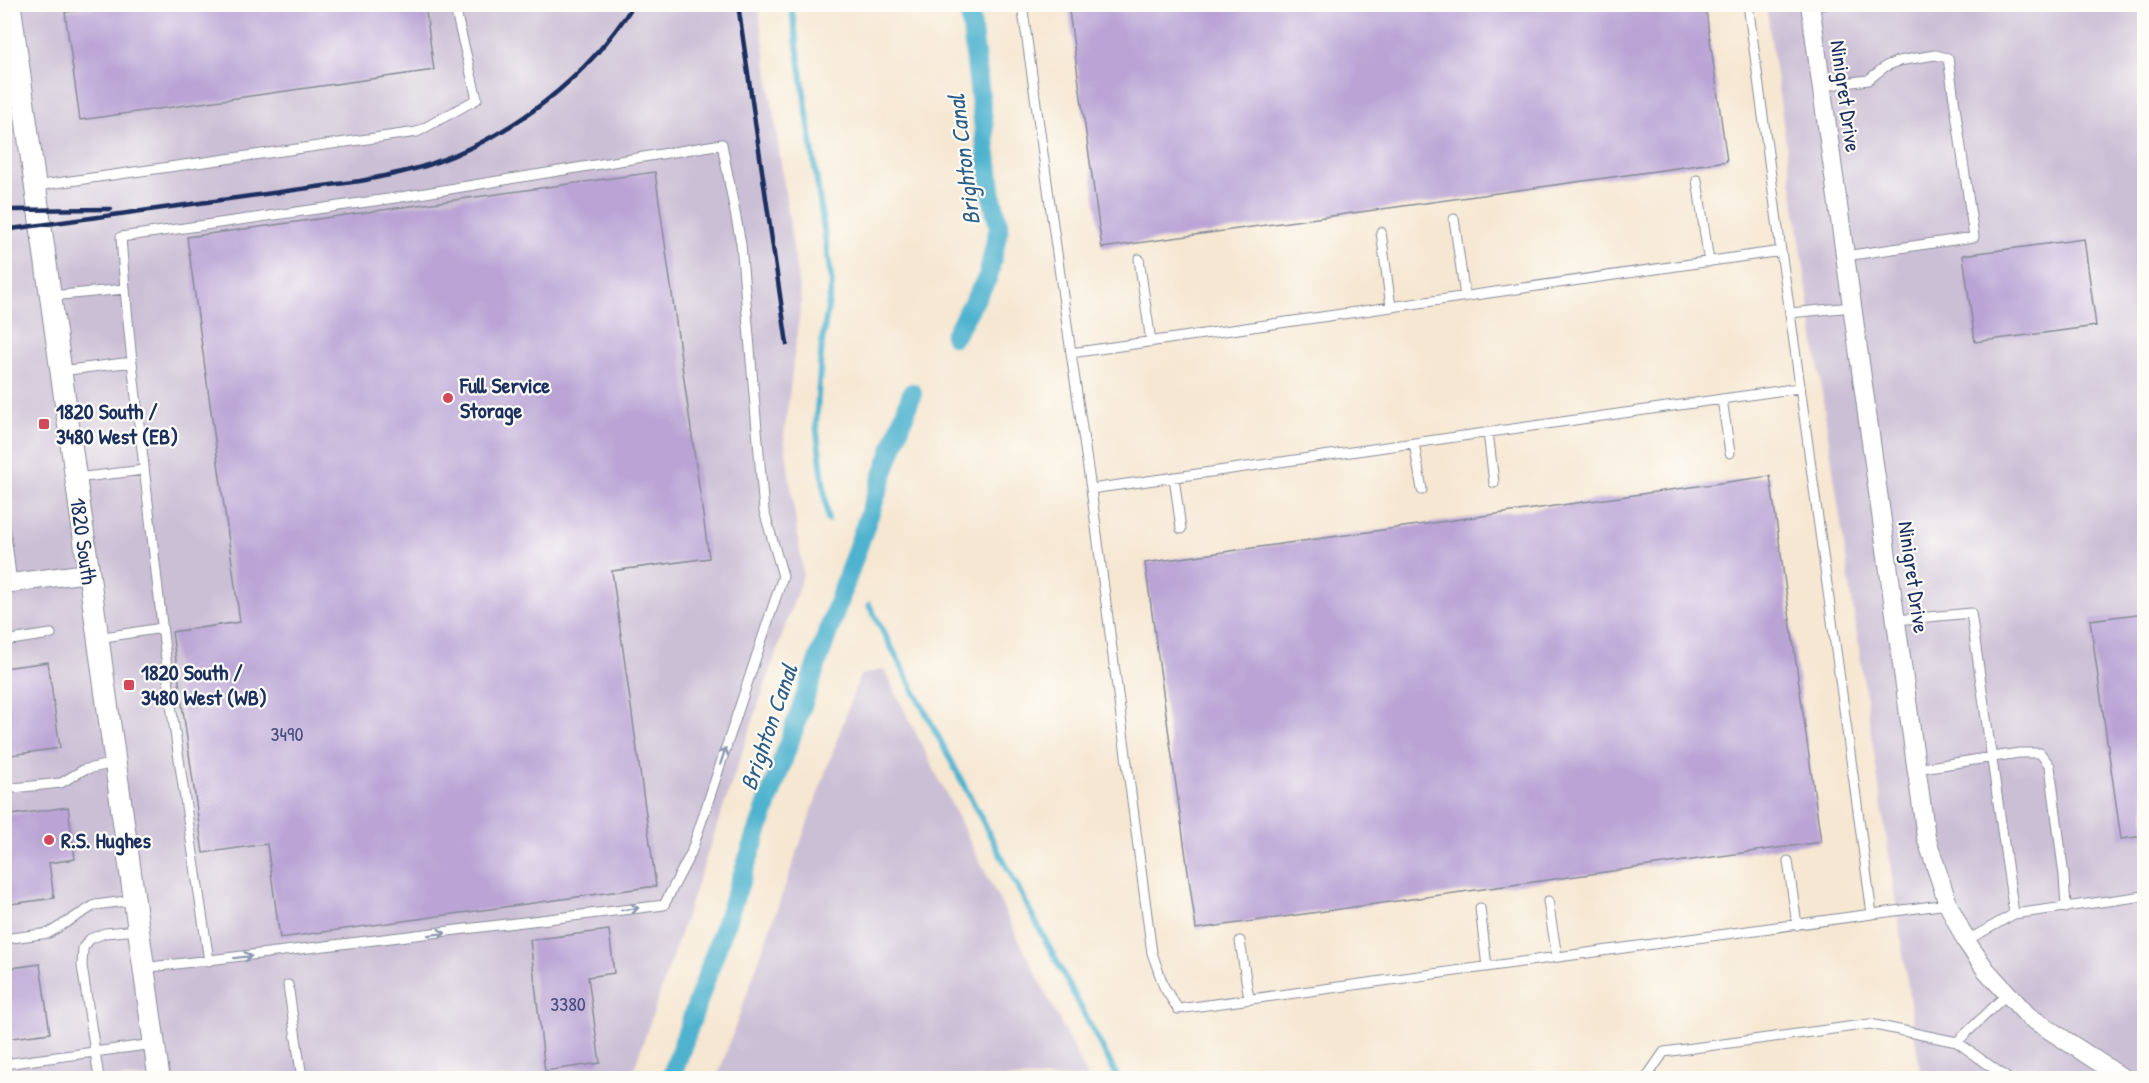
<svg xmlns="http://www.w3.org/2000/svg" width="2149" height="1083" viewBox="0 0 2149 1083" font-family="'Patrick Hand',sans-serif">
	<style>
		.industrial { fill: #cbbfd5 }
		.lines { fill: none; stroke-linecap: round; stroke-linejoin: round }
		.stream { stroke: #50b3cf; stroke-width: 6 }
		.canal { stroke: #50b3cf; stroke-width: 20 }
		.building { fill: #baa4d5 }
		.service-casing { stroke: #888b98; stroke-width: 11 }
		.minor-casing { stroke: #888b98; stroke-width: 20 }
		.tertiary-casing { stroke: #888b98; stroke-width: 23 }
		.service { stroke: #fff; stroke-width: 9 }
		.minor { stroke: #fff; stroke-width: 18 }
		.tertiary { stroke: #fff; stroke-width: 21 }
		.rail { stroke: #1b2f5e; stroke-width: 4.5 }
		.oneway { stroke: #8d97ae }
		.poi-dot { fill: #d1495b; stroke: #fdfcf7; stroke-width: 2 }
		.labels { text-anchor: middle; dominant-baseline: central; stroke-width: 4.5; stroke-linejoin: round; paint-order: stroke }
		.number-label { font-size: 20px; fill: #434c7c }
		.street-label { font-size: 22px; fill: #1b2f5e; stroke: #fdfcf7 }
		.poi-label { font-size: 22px; font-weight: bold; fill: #1b2f5e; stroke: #fdfcf7; text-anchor: start }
		.water-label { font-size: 24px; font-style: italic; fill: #2e5d86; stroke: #fdfcf7 }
	</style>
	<rect width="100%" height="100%" fill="#fdfcf7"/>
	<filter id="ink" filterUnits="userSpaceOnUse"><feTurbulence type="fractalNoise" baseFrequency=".0167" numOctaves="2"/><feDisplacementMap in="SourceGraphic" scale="12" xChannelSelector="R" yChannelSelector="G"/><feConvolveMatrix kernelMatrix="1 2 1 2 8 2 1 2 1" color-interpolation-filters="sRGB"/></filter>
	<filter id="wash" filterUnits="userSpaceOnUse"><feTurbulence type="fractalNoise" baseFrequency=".008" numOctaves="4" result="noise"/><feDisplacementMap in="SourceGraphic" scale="24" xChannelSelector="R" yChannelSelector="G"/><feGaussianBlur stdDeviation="1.35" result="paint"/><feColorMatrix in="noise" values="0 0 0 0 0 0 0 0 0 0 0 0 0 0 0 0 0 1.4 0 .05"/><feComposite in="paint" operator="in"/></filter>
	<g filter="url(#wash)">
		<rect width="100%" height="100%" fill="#f6e7d2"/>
		<!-- industrial -->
		<path class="industrial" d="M 5,5 L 758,5 L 801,302 L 784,436 L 803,574 L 631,1078 L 5,1078 Z
			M 1766,5 L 2144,5 L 2144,1078 L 1921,1078 Z
			M 884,669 L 1088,1078 L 717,1078 L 860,675 Z"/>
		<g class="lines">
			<!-- stream -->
			<path class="stream" d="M 791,4 L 832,284 L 822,342 L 816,424 L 828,520
				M 869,605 L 1118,1078"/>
			<!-- canal -->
			<path class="canal" d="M 954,336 L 988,277 L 999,227 L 992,197 L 969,4
				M 671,1078 L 912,393"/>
		</g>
		<g id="blocks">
			<!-- building -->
			<path class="building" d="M 119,4 L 425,4 L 434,70 L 80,120 L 65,12 Z
				M 1068,4 L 1705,4 L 1727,161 L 1102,248 Z
				M 655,172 L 709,558 L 612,571 L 656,886 L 280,938 L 267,844 L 203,853 L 172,632 L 240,622 L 187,237 Z
				M 2084,239 L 2096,326 L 1975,342 L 1963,255 Z
				M 1770,476 L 1821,842 L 1196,929 L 1145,563 Z
				M 2145,613 L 2145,836 L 2121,839 L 2090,620 Z
				M 48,662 L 60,748 L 4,756 L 4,668 Z
				M 68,807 L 75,859 L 49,863 L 54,898 L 4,905 L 4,816 Z
				M 609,930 L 614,973 L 588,977 L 600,1063 L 545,1071 L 530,940 Z
				M 40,964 L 50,1033 L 4,1039 L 4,969 Z"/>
		</g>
	</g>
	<g filter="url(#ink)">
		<use href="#blocks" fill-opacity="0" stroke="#888b98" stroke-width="1.5"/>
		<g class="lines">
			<defs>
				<path id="service" d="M 1022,4 L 1071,353 L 1781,251 L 1748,4
					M 1810,7 L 1827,4
					M 1821,86 L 1868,80 L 1886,66 L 1899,61 L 1935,55 L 1948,58 L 1974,237 L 1845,256
					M 1697,180 L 1709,262
					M 35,186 L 417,132 L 477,99 L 454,4
					M 1454,219 L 1465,297
					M 1381,232 L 1391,307
					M 1781,251 L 1790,313 L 1852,307
					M 1139,259 L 1151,342
					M 51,296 L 125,289 L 121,237 L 395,198 L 722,144 L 741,244 L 764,511 L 783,576 L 691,853 L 664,905 L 143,968
					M 1790,313 L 1872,914 L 1948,904
					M 1071,353 L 1091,489
					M 132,362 L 172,712 L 209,961
					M 61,371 L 132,362 L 125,289
					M 1799,388 L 1091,489 L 1152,953 L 1164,987 L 1178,1009 L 1872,914
					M 1722,399 L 1730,453
					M 1488,432 L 1494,483
					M 1414,443 L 1422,490
					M 1174,477 L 1181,529
					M 76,478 L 144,470
					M 4,520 L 12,583
					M 1896,620 L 1971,613 L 2014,914
					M 98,638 L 162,628
					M 4,641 L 51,634
					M 1916,769 L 2019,753 L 2040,753 L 2050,766 L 2064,876 L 2066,908
					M 4,789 L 61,783 L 83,770 L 114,763
					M 1788,861 L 1797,925
					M 1548,901 L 1557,957
					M 1480,908 L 1487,967
					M 4,939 L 49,933 L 95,905 L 134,900
					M 1240,941 L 1249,999
					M 1966,941 L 2014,914 L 2144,896
					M 288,985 L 302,1078
					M 2006,995 L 1957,1042 L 2007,1078
					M 4,1064 L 154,1044
					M 99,1078 L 82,966 L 83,948 L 90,939 L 105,933 L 138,930
					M 1646,1078 L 1664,1052 L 1870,1024 L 1957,1042"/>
				<path id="minor" d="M 1810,4 L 1926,837 L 1948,904 L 1966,941 L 1986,970 L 2028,1016 L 2123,1078
					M 4,584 L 88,573"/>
				<path id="tertiary" d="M 10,4 L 159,1078"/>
			</defs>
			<!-- service casing -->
			<use href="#service" class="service-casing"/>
			<!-- minor casing -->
			<use href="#minor" class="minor-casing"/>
			<!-- tertiary casing -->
			<use href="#tertiary" class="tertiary-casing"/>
			<!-- service -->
			<use href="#service" class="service"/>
			<!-- minor -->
			<use href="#minor" class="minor"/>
			<!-- tertiary -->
			<use href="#tertiary" class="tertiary"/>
			<!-- rail -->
			<path class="rail" d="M 738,4 L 787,344
				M 4,210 L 111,209
				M 4,230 L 360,181 C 384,176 408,172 431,164 C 514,135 587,78 634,4"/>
		</g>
		<!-- one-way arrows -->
		<defs><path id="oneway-shaft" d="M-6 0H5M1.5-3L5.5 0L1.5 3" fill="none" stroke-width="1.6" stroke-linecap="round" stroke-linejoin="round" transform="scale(1.5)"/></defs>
		<g class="oneway">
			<use href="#oneway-shaft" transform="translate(723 756) rotate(-72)"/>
			<use href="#oneway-shaft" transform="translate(630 909) rotate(-7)"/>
			<use href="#oneway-shaft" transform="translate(437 934) rotate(-7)"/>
			<use href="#oneway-shaft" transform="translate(243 957) rotate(-7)"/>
		</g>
	</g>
	<!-- markers -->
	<g class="poi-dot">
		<circle cx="448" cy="398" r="6"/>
		<rect x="38" y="418" width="12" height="12" rx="3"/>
		<rect x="123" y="679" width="12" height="12" rx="3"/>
		<circle cx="49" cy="840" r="6"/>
	</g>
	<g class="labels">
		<!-- number labels -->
		<g class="number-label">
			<text x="287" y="733">3490</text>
			<text x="568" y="1003">3380</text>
		</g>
		<!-- street labels -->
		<g class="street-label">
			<text transform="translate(1846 96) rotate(82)">Ninigret Drive</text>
			<text transform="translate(84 541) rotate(82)">1820 South</text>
			<text transform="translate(1914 577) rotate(82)">Ninigret Drive</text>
		</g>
		<!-- poi labels -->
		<g class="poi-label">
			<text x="460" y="385">Full Service<tspan x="460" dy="25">Storage</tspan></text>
			<text x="56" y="411">1820 South /<tspan x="56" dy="25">3480 West (EB)</tspan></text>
			<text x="141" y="672">1820 South /<tspan x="141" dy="25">3480 West (WB)</tspan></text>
			<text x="61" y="840">R.S. Hughes</text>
		</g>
		<!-- water labels -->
		<g class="water-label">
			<text transform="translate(963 160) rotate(-97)">Brighton Canal</text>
			<text transform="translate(768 727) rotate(-71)">Brighton Canal</text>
		</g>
	</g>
	<!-- margin -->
	<rect width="2149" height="1083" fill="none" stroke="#fdfcf7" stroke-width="24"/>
</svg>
